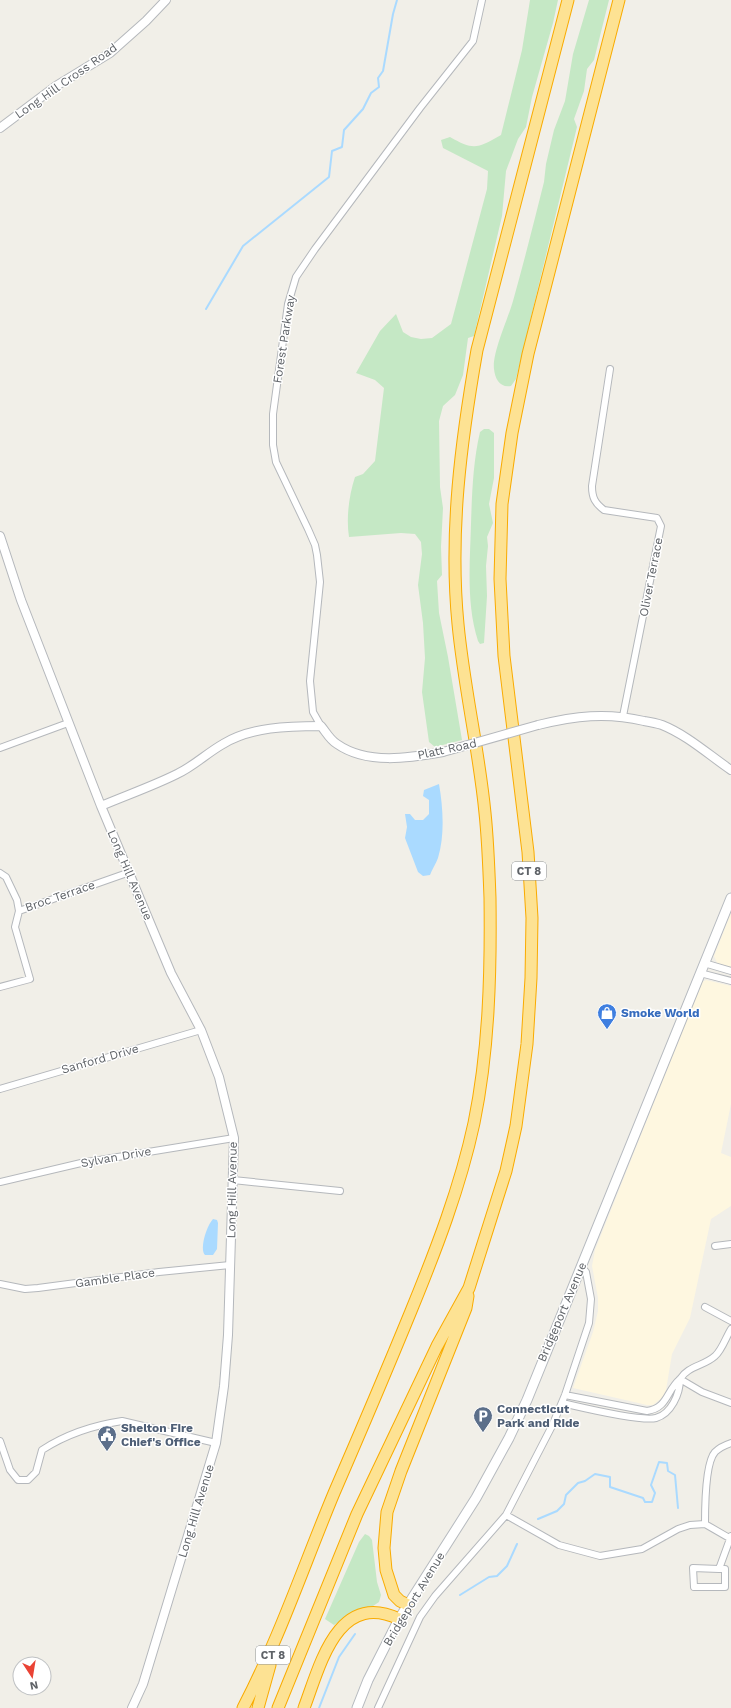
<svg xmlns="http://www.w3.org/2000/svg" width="731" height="1708" viewBox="0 0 731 1708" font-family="'Work Sans',sans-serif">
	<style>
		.commercial { fill: #fef7e0 }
		.green { fill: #c5e8c5 }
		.water { fill: #aadaff }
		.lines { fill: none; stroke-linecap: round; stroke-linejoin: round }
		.stream { stroke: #aadaff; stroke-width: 2 }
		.minor-casing { stroke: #b5b8bc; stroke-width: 8 }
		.tertiary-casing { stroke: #b5b8bc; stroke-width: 10 }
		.secondary-casing { stroke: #b6babf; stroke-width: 11 }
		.motorway-casing { stroke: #f9ab00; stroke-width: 13 }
		.minor { stroke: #fff; stroke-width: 6 }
		.tertiary { stroke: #fff; stroke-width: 8 }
		.secondary { stroke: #fff; stroke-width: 9 }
		.motorway { stroke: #fde293; stroke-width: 11 }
		.tertiary-bridge-casing { stroke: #b5b8bc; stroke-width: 10; stroke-linecap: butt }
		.tertiary-bridge { stroke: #fff; stroke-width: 8 }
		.labels { text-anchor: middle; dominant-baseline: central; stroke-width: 3; stroke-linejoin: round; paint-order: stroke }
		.shield { fill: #fff; stroke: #8f9295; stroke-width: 1 }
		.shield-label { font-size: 11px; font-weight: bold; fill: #5f6368 }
		.street-label { font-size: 12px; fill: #5f6368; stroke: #fff }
		.shop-label { font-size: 12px; font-weight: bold; fill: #366cbe; stroke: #fff; text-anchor: start }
		.service-label { font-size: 12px; font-weight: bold; fill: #4e5e75; stroke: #fff; text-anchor: start }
	</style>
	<rect width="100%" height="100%" fill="#f1efe8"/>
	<!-- commercial -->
	<path class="commercial" d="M 731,913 L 731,967 L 717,963 L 714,956 Z
		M 706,980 L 731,986 L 731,1104 L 721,1153 L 731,1157 L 731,1206 L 711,1219 L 690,1318 L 672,1354 L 666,1390 L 663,1397 L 653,1405 L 647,1405 L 573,1388 L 593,1332 L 598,1311 L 598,1298 L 592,1266 L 595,1250 L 702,982 Z"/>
	<!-- green -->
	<path class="green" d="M 530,0 L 558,0 L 553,23 L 532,97 L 526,127 L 518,139 L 506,171 L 502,216 L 474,336 L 468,338 L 463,375 L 455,395 L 443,406 L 439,421 L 440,487 L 443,508 L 441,547 L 442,575 L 437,581 L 439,613 L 448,657 L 462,740 L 435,747 L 429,742 L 422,692 L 425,658 L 423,623 L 418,585 L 422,554 L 421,542 L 415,534 L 401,533 L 349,537 C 346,518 349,495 355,477 L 363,474 L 375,461 L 384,388 L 375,380 L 356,373 L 380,331 L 396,314 L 403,332 L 411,337 L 421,339 L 432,338 L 451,324 L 487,189 L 488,171 L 443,148 L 441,140 L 450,137 C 474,151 478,148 501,135 L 522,50 Z
		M 589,0 L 609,0 L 594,60 L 587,69 L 584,91 L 574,119 L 577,127 L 516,379 L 511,386 C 500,388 495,379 494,369 C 492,353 508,319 513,301 C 524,262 534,222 544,182 L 546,164 L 554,130 L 565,101 L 573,54 Z
		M 484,429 L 489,429 L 494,433 L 494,478 L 489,504 L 493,523 L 487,537 L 488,546 L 486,566 L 487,596 L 484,643 L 480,644 L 478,641 C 466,604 470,562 471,524 C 472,493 473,462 480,432 Z
		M 365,1534 L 369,1536 L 372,1540 L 377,1582 L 381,1595 L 379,1602 L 373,1606 L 357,1610 L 334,1625 L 325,1619 L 359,1542 Z"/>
	<!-- water -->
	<path class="water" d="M 439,784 C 443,807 445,835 438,858 C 436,864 432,869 430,875 L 423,876 L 418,872 L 405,838 L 407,827 L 405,814 L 410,814 L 415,820 L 423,820 L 429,814 L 429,800 L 423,796 L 424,790 Z
		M 213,1219 L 217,1220 L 218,1223 L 217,1249 L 213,1255 L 205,1255 C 199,1249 207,1225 213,1219 Z"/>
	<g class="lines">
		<!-- stream -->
		<path class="stream" d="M 206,309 L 243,246 L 329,177 L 332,151 L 342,147 L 344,130 L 363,109 L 371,93 L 379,87 L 378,78 L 383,71 L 393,14 L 397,0
			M 538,1519 L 557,1511 L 564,1504 L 566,1495 L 578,1483 L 585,1481 L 595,1474 L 610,1477 L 610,1487 L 643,1498 L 645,1502 L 652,1502 L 655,1493 L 651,1485 L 659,1462 L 667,1463 L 668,1471 L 675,1475 L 678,1508
			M 460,1595 L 489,1577 L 497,1576 L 507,1566 L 517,1544
			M 319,1708 L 339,1657 L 355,1634"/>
		<defs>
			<path id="minor" d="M 610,369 L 592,486 C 592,498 595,503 604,510 L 657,518 L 661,526 L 623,716
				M 321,726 L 313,712 L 310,681 L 320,582 L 317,555 L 315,545 L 308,529 L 276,462 L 273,445 L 273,414 L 288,304 L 296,277 L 315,249 L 420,108 L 473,41 L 482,0
				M 0,748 L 68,723
				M 0,873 L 6,877 L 17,900 L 19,911 L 15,927 L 30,979 L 0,987
				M 19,911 L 130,872
				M 704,963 L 731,971
				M 700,973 L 731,981
				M 0,1089 L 201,1030
				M 233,1180 L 340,1191
				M 0,1182 L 81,1163 L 234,1138
				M 715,1246 L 731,1244
				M 0,1284 L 25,1289 L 38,1288 L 159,1272 L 230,1265
				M 705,1307 L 731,1321
				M 731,1329 C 726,1337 722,1350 715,1356 C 704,1366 688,1366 680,1379 L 702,1392 L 731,1403
				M 565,1395 L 647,1411 C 668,1408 666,1391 680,1379
				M 562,1403 C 580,1407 640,1422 656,1418 C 671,1414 680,1394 680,1379
				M 0,1441 L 10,1470 L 18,1480 L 28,1480 L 36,1472 L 42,1450 C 65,1435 95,1425 122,1421 L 216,1443
				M 506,1515 L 559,1545 L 600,1556 L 642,1549 L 678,1529 L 690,1525 L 705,1524 L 731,1539
				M 705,1524 C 705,1508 705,1463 715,1452 C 719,1448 725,1445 731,1443
				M 719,1569 L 725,1569 L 725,1587 L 694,1587 L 693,1568 L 719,1569 L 731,1536
				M 378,1708 L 420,1617 L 435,1596 L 506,1515 L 552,1426 L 565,1395 L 589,1323 L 591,1299 L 586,1272 L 581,1266"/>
			<path id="tertiary" d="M 0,128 L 56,86 L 110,53 L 146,21 L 166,0
				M 0,536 L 21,600 L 101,806 L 171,973 L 201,1030 L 219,1077 L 234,1138 L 228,1335 L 224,1386 L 216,1443 L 143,1684 L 132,1708
				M 538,725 C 575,716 606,712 644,721 C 650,722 656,723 662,725 C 687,735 709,755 731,770
				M 101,806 C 127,795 153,786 177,774 C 194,766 207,753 223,744 C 251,727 288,726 321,726 C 326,732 330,740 337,744 C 367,765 409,758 443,752"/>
			<path id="secondary" d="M 357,1708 L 368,1680 L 399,1619 L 476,1498 L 509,1438 L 527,1400 L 731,898"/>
			<path id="motorway" d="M 408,1605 L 400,1601 L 394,1595 L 386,1570 L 384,1548 L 387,1512 L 401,1471 L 466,1308 L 468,1296
				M 243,1708 C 279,1639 304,1565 334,1493 C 360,1433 386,1372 411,1311 C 436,1250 460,1188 474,1123 C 489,1050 491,973 490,898 C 489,870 488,841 485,813 C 479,750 464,688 458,624 C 449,532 461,441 477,350 L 568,0
				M 258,1708 L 270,1665
				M 278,1708 L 357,1514 L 437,1346 L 469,1288 L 506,1171 L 516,1126 L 527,1044 L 531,978 L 532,918 L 528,852 L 504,656 L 500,579 L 502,504 L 512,433 L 528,354 L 619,0
				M 304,1708 C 320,1666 337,1590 399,1619"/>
		</defs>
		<!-- minor casing -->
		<use href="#minor" class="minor-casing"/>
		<!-- tertiary casing -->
		<use href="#tertiary" class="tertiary-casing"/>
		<!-- secondary casing -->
		<use href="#secondary" class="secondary-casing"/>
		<!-- motorway casing -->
		<use href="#motorway" class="motorway-casing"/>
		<!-- minor -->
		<use href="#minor" class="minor"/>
		<!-- tertiary -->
		<use href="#tertiary" class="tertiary"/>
		<!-- secondary -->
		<use href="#secondary" class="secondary"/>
		<!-- motorway -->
		<use href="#motorway" class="motorway"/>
		<defs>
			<path id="tertiary-bridge" d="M 443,752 L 538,725"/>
		</defs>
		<!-- tertiary-bridge casing -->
		<use href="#tertiary-bridge" class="tertiary-bridge-casing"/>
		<!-- tertiary-bridge -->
		<use href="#tertiary-bridge" class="tertiary-bridge"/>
	</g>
	<!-- icons -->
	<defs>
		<symbol id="shop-pin" viewBox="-11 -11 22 30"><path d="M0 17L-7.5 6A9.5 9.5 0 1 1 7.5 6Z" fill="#3f7fe0" stroke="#fff"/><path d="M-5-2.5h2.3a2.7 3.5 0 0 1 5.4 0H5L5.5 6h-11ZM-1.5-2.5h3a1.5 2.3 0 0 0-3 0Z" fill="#fff"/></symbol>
		<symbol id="parking-pin" viewBox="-11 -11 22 30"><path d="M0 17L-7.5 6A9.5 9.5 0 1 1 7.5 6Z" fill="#5c6f8a" stroke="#fff"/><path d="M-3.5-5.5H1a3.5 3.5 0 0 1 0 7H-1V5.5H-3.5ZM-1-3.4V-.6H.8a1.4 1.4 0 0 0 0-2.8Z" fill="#fff"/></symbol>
		<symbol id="civic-pin" viewBox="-11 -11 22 30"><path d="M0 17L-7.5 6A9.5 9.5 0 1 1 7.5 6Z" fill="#5c6f8a" stroke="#fff"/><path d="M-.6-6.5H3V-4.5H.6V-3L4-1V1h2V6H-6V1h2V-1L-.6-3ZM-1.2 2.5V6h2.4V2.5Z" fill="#fff"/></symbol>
	</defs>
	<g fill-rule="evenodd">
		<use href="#shop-pin" x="596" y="1002" width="22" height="30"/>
		<use href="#parking-pin" x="472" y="1405" width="22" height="30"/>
		<use href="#civic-pin" x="96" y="1424" width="22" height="30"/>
	</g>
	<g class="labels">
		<!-- shield labels -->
		<g class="shield">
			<rect x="512" y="862" width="34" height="18" rx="3"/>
			<rect x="256" y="1646" width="34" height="18" rx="3"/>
		</g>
		<g class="shield-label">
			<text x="529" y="871">CT 8</text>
			<text x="273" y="1655">CT 8</text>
		</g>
		<!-- street labels -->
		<g class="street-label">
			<text transform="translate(66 81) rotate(-35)">Long Hill Cross Road</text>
			<text transform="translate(284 339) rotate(-81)">Forest Parkway</text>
			<text transform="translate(651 577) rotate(-79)">Oliver Terrace</text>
			<text transform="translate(447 749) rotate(-12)">Platt Road</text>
			<text transform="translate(130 875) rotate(67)">Long Hill Avenue</text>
			<text transform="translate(60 896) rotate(-19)">Broc Terrace</text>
			<text transform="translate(100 1059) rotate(-16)">Sanford Drive</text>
			<text transform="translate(116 1157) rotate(-10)">Sylvan Drive</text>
			<text transform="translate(232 1190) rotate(-89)">Long Hill Avenue</text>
			<text transform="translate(115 1278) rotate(-8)">Gamble Place</text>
			<text transform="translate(562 1312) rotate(-67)">Bridgeport Avenue</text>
			<text transform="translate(196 1511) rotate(-73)">Long Hill Avenue</text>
			<text transform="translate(414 1599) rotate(-59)">Bridgeport Avenue</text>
		</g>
		<!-- shop labels -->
		<g class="shop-label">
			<text x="621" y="1013">Smoke World</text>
		</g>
		<!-- service labels -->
		<g class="service-label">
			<text x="497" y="1409">Connecticut<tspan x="497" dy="14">Park and Ride</tspan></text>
			<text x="121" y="1428">Shelton Fire<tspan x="121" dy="14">Chief's Office</tspan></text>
		</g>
	</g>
	<!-- north arrow -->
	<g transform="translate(32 1676) rotate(168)"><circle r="19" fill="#ffffff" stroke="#bfc1c3"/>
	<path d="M0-3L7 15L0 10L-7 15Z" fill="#ea4335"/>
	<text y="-6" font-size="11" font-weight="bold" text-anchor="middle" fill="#5f6368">N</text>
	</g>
</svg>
